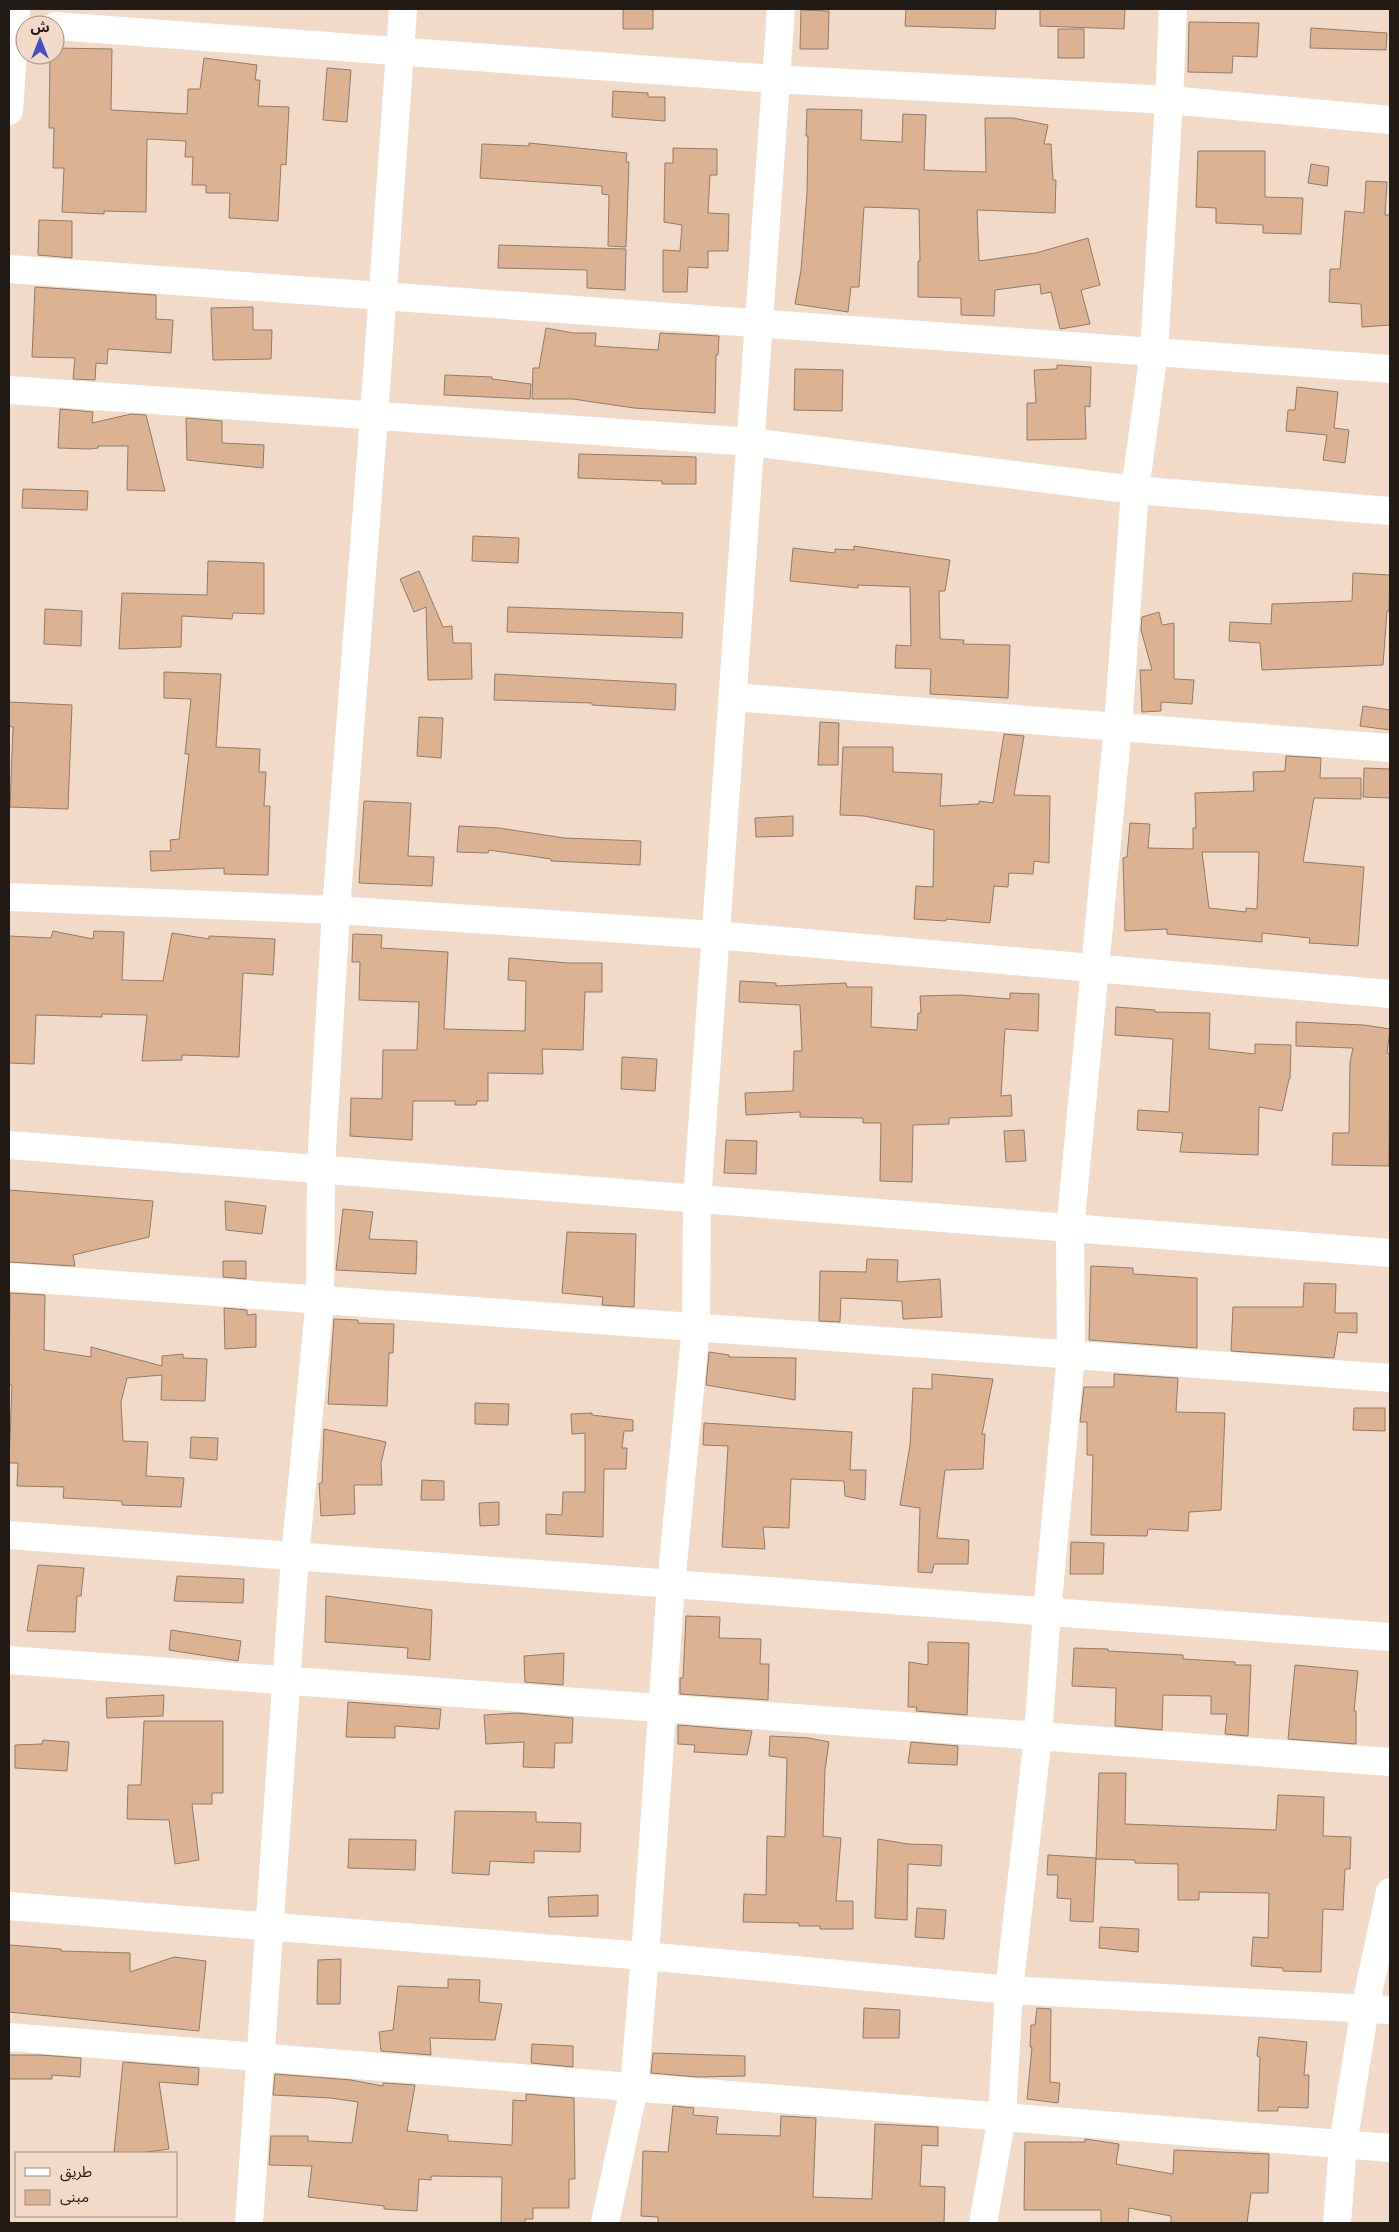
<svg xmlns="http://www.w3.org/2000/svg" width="1399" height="2232" viewBox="0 0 1399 2232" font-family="Figtree,'Noto Sans Arabic',sans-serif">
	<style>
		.building { fill: #dbb392; stroke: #907b6a; fill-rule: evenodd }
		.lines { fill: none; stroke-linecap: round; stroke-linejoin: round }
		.street { stroke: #fff; stroke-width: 28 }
	</style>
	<rect width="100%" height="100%" fill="#f1dac7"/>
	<!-- building -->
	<path class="building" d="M 623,9 L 653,9 L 653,29 L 623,29 Z
		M 906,9 L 996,9 L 995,29 L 905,26 Z
		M 1040,9 L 1125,9 L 1124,29 L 1040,26 Z
		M 801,10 L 829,11 L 828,49 L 800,49 Z
		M 1189,22 L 1259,23 L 1257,57 L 1233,56 L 1232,73 L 1188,72 Z
		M 1311,28 L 1387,33 L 1386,50 L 1310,48 Z
		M 1058,29 L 1084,29 L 1084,58 L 1058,58 Z
		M 55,48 L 112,49 L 111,110 L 187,114 L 188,89 L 200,89 L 204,58 L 257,65 L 255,80 L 260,80 L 258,106 L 289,107 L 286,165 L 281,164 L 278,221 L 229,218 L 230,193 L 206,193 L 206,185 L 192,185 L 193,157 L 185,157 L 186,141 L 147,139 L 146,212 L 104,211 L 104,214 L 62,212 L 64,168 L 53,168 L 54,128 L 49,128 L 50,55 L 55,55 Z
		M 327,68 L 351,70 L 347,122 L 323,120 Z
		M 613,91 L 648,93 L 648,97 L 665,97 L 665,121 L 612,117 Z
		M 807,109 L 862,110 L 861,140 L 902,142 L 903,114 L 926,115 L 924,170 L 986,172 L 985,118 L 1013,118 L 1048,125 L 1044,144 L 1051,144 L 1053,180 L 1056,180 L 1055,213 L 977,210 L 979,261 L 1036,253 L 1088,238 L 1100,285 L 1081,290 L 1090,324 L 1060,329 L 1051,292 L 1041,294 L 1040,284 L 995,290 L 994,316 L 961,315 L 961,298 L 918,297 L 918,261 L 920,261 L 919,209 L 864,207 L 859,287 L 851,287 L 848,312 L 795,304 L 801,270 L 807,193 L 808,136 L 806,136 Z
		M 529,143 L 627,153 L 626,162 L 629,162 L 626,247 L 608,246 L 609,195 L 602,194 L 602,186 L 480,178 L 482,144 L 529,146 Z
		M 673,148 L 717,149 L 717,175 L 710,175 L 708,213 L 729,214 L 728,251 L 708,251 L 708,268 L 688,267 L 687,292 L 663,292 L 663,250 L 680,251 L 682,225 L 664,222 L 665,163 L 673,163 Z
		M 1198,151 L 1265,151 L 1265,197 L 1303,198 L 1301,234 L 1263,233 L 1263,225 L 1216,223 L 1216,208 L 1196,207 Z
		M 1311,164 L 1329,167 L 1327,186 L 1308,183 Z
		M 1366,181 L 1387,182 L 1385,215 L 1390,215 L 1390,325 L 1362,327 L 1361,304 L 1329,302 L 1330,269 L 1340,269 L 1345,211 L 1364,213 Z
		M 39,220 L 72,221 L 72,258 L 38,255 Z
		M 499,245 L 626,249 L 625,290 L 587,288 L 587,270 L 498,268 Z
		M 35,287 L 156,295 L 156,319 L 173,320 L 171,353 L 108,349 L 107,364 L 96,363 L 95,380 L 73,379 L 75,358 L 32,357 Z
		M 253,307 L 253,330 L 272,330 L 271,359 L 213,360 L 211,308 Z
		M 546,328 L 573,333 L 596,333 L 595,346 L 658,350 L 660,333 L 719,336 L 718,355 L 716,355 L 715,413 L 634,408 L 573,399 L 532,399 L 533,368 L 539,368 Z
		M 1057,365 L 1091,367 L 1090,407 L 1085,406 L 1086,439 L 1027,440 L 1027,403 L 1036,403 L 1034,370 L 1057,369 Z
		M 795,369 L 843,370 L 842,411 L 794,410 Z
		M 445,375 L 492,377 L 492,379 L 531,384 L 530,399 L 444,395 Z
		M 1297,387 L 1338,392 L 1334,428 L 1349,430 L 1345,463 L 1323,460 L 1327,435 L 1286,431 L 1288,410 L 1295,410 Z
		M 60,409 L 93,412 L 92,423 L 131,414 L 146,415 L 165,491 L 127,490 L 128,446 L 98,446 L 98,448 L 89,449 L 58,448 Z
		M 186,418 L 222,421 L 222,443 L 264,445 L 263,468 L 187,460 Z
		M 579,454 L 696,457 L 696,484 L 662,484 L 662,481 L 578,478 Z
		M 23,489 L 88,491 L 87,510 L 22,508 Z
		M 473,536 L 519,538 L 518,563 L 472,561 Z
		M 854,546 L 950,560 L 945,591 L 939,591 L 940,639 L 964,640 L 963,644 L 1010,645 L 1008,698 L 930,694 L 931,669 L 895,668 L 896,645 L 911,646 L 910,587 L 858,585 L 858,588 L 790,581 L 793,548 L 835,553 L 835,549 L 854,550 Z
		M 208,561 L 264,563 L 264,614 L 233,613 L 232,619 L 182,616 L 181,647 L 119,649 L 122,593 L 207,595 Z
		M 419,571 L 443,627 L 452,626 L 453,643 L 471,643 L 472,679 L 428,680 L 426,607 L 414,612 L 400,579 Z
		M 1353,573 L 1390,575 L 1389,611 L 1387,611 L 1383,665 L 1262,670 L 1260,643 L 1229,641 L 1230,622 L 1271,624 L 1272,604 L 1352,601 Z
		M 508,607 L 683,613 L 682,638 L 507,632 Z
		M 45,609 L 82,611 L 81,646 L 44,644 Z
		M 1159,612 L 1162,625 L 1174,623 L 1174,679 L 1194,680 L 1192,704 L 1161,702 L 1161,711 L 1142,712 L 1140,670 L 1152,670 L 1141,630 L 1142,617 Z
		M 164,672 L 221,674 L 216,747 L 260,749 L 259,772 L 266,772 L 264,806 L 270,806 L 268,875 L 224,874 L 224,868 L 151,871 L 150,851 L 171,851 L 170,840 L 179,839 L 189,754 L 185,754 L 191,699 L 164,698 Z
		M 495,674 L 676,684 L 675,710 L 592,705 L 592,703 L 494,700 Z
		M 9,702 L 72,705 L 68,809 L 10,807 L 13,727 L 9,726 Z
		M 1363,706 L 1390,710 L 1390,730 L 1360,726 Z
		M 419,717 L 443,718 L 441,758 L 417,756 Z
		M 820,722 L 839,723 L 838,765 L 818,765 Z
		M 1004,734 L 1024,736 L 1014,795 L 1050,796 L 1049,863 L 1034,861 L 1033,874 L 1009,873 L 1008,887 L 994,886 L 990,923 L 946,919 L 946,921 L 914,919 L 916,886 L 933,887 L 934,830 L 864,816 L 840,815 L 843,747 L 893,747 L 893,772 L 942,774 L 940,806 L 979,804 L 979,801 L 993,803 Z
		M 1286,756 L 1321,758 L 1320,778 L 1361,778 L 1361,799 L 1314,798 L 1303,862 L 1364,867 L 1358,946 L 1309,943 L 1310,938 L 1262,933 L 1262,942 L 1167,934 L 1167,929 L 1125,931 L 1123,858 L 1127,857 L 1130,823 L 1150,824 L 1148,848 L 1193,849 L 1193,828 L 1196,828 L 1195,793 L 1254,791 L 1253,772 L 1285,771 ZM 1202,852 L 1259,852 L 1257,909 L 1246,908 L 1246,912 L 1209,908 Z
		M 1364,768 L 1390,769 L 1390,798 L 1363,797 Z
		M 364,801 L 411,803 L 408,856 L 434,857 L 432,886 L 359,883 Z
		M 793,816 L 793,836 L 756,837 L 755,818 Z
		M 459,826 L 499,828 L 564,838 L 641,841 L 640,865 L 551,861 L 551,859 L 489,850 L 488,853 L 457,852 Z
		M 53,931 L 93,939 L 94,931 L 124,932 L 122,980 L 163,981 L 172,933 L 209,939 L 209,936 L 275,939 L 273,975 L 243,973 L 239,1057 L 182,1055 L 182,1060 L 142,1061 L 147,1015 L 102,1014 L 102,1017 L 36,1015 L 34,1064 L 9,1063 L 9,936 L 51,938 Z
		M 353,934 L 382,935 L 381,948 L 448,952 L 444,1029 L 525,1031 L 526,981 L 508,980 L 509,958 L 568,963 L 602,963 L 602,992 L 585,992 L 583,1050 L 542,1049 L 543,1074 L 488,1073 L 488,1101 L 477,1101 L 476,1105 L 455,1105 L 455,1101 L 413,1101 L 412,1140 L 350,1136 L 351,1098 L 382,1099 L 383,1050 L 417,1050 L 419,1002 L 359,1000 L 360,962 L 352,962 Z
		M 740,981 L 776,983 L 776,986 L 846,983 L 847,987 L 872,987 L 871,1027 L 917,1030 L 918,1013 L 921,1013 L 920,996 L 960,995 L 1010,999 L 1010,993 L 1039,994 L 1038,1031 L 1005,1029 L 1001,1096 L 1011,1095 L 1012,1116 L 949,1118 L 949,1124 L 913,1125 L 912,1182 L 880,1181 L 881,1123 L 863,1123 L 863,1118 L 800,1117 L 800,1112 L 746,1115 L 745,1093 L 793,1091 L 794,1051 L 802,1051 L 800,1005 L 739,1002 Z
		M 1116,1007 L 1155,1010 L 1155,1012 L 1210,1013 L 1209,1049 L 1255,1054 L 1255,1044 L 1291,1045 L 1290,1079 L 1289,1079 L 1282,1111 L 1259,1107 L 1258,1155 L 1180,1152 L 1183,1133 L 1137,1130 L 1138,1110 L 1169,1112 L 1173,1039 L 1115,1035 Z
		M 1296,1022 L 1364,1025 L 1390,1029 L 1387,1053 L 1390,1054 L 1389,1166 L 1332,1165 L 1333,1133 L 1349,1133 L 1350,1062 L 1353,1048 L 1296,1046 Z
		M 622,1057 L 657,1059 L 655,1091 L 621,1089 Z
		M 1024,1130 L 1026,1161 L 1006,1162 L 1004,1131 Z
		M 726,1140 L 757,1141 L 756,1174 L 724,1173 Z
		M 9,1190 L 153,1201 L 149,1237 L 73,1255 L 75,1266 L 9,1262 Z
		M 225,1201 L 266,1206 L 262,1234 L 226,1230 Z
		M 343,1209 L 373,1212 L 369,1239 L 417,1241 L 416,1274 L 336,1270 Z
		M 567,1232 L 636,1234 L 634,1307 L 602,1305 L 603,1297 L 562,1293 Z
		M 867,1259 L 898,1260 L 897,1282 L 940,1279 L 942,1317 L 903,1319 L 902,1301 L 841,1298 L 840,1322 L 819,1321 L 820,1271 L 866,1272 Z
		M 223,1261 L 246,1261 L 246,1279 L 223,1277 Z
		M 1091,1266 L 1133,1268 L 1133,1274 L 1197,1278 L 1197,1348 L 1089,1340 Z
		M 1304,1283 L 1336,1284 L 1335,1313 L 1357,1313 L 1357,1333 L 1338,1332 L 1334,1358 L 1231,1351 L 1233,1307 L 1303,1307 Z
		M 10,1293 L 45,1295 L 44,1350 L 91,1357 L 91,1347 L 162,1366 L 162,1356 L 183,1354 L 183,1358 L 207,1359 L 205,1401 L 161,1400 L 162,1375 L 127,1378 L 121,1402 L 123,1441 L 148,1442 L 146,1476 L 184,1478 L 181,1507 L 122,1505 L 122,1501 L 63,1498 L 64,1487 L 17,1486 L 18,1463 L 9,1463 L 12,1385 L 9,1385 Z
		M 224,1308 L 247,1310 L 247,1315 L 256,1314 L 256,1347 L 225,1349 Z
		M 334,1319 L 358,1320 L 358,1323 L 394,1324 L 393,1353 L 389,1353 L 387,1406 L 328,1404 Z
		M 709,1352 L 729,1355 L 729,1357 L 796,1358 L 795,1400 L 706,1385 Z
		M 932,1374 L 993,1379 L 982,1434 L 985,1434 L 983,1469 L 945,1470 L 937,1538 L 969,1540 L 968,1564 L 934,1564 L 932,1573 L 918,1572 L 920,1508 L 900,1505 L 910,1445 L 913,1388 L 932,1389 Z
		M 1114,1374 L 1178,1378 L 1176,1412 L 1225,1413 L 1221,1510 L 1189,1512 L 1188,1531 L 1148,1529 L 1147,1536 L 1091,1535 L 1093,1455 L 1087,1455 L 1087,1422 L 1080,1422 L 1084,1387 L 1114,1387 Z
		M 475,1403 L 509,1404 L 508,1425 L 475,1424 Z
		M 1354,1408 L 1385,1408 L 1385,1431 L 1353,1430 Z
		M 592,1413 L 592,1415 L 633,1420 L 633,1431 L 624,1431 L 622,1448 L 627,1448 L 626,1469 L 604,1469 L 603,1537 L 546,1534 L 546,1514 L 562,1515 L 563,1492 L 585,1492 L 585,1433 L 572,1434 L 571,1414 Z
		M 704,1423 L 852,1432 L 850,1470 L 866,1470 L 865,1500 L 845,1496 L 844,1481 L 791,1479 L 789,1528 L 763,1527 L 765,1549 L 722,1547 L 728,1446 L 703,1445 Z
		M 324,1429 L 386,1442 L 381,1463 L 382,1485 L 354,1485 L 355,1514 L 321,1516 L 319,1483 L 322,1483 Z
		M 191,1437 L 218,1438 L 217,1460 L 190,1458 Z
		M 422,1480 L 444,1481 L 444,1500 L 421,1500 Z
		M 499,1502 L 499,1525 L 480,1526 L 479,1503 Z
		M 1071,1542 L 1104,1543 L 1103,1574 L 1070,1574 Z
		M 38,1565 L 84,1568 L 81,1596 L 77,1596 L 75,1632 L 27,1631 Z
		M 177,1576 L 244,1579 L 243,1603 L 174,1601 Z
		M 326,1596 L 432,1610 L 430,1660 L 407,1658 L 408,1648 L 325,1642 Z
		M 686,1616 L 720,1617 L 719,1638 L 761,1639 L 760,1664 L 769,1664 L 768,1700 L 680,1694 L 680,1678 L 683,1678 Z
		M 171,1630 L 241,1641 L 238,1661 L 169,1650 Z
		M 928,1642 L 969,1643 L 967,1715 L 916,1711 L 917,1707 L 908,1707 L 909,1662 L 928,1665 Z
		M 1074,1648 L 1108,1649 L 1108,1651 L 1183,1655 L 1183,1659 L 1235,1662 L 1235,1665 L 1251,1665 L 1248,1736 L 1225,1734 L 1227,1714 L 1211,1714 L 1211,1696 L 1163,1695 L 1162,1730 L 1115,1726 L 1116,1688 L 1072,1686 Z
		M 564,1653 L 563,1685 L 525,1682 L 524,1656 Z
		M 1295,1665 L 1358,1671 L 1354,1711 L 1356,1711 L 1356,1744 L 1288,1739 Z
		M 164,1695 L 163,1716 L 107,1718 L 106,1698 Z
		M 348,1702 L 441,1709 L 439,1729 L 395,1726 L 395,1738 L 346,1737 Z
		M 517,1713 L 573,1718 L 572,1743 L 555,1743 L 554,1768 L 523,1767 L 524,1742 L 486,1744 L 484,1715 Z
		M 144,1721 L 223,1721 L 223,1793 L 212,1793 L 212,1804 L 192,1804 L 199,1860 L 175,1864 L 169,1820 L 127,1819 L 128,1785 L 141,1785 Z
		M 678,1725 L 752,1731 L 747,1755 L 694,1752 L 695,1745 L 678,1744 Z
		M 770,1736 L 809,1738 L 829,1742 L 825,1770 L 823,1836 L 841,1838 L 836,1901 L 853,1901 L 853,1929 L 820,1929 L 820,1926 L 799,1926 L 799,1923 L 743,1922 L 744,1894 L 766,1895 L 767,1836 L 785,1837 L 787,1758 L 769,1756 Z
		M 43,1740 L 69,1742 L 67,1771 L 15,1768 L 15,1745 L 42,1744 Z
		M 911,1742 L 958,1746 L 957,1765 L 908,1763 Z
		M 1099,1773 L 1126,1773 L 1125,1824 L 1276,1830 L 1278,1795 L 1324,1797 L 1323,1836 L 1351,1837 L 1350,1869 L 1345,1869 L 1343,1910 L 1323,1909 L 1321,1972 L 1283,1971 L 1283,1968 L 1251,1966 L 1253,1937 L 1268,1938 L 1269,1893 L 1199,1892 L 1199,1900 L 1178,1900 L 1178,1864 L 1135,1863 L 1135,1860 L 1096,1859 Z
		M 455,1811 L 536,1812 L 536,1822 L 581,1823 L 580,1852 L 534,1851 L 534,1863 L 490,1861 L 489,1875 L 452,1873 Z
		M 349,1839 L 416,1840 L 415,1870 L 348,1868 Z
		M 878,1839 L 908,1844 L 942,1845 L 941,1866 L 908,1864 L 907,1920 L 875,1918 Z
		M 1048,1855 L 1096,1858 L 1093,1922 L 1070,1921 L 1071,1899 L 1057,1898 L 1058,1875 L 1047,1875 Z
		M 598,1895 L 598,1916 L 549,1917 L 548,1897 Z
		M 917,1908 L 946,1910 L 944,1939 L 915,1937 Z
		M 1100,1927 L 1139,1929 L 1138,1952 L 1099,1948 Z
		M 9,1945 L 61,1949 L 61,1951 L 130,1953 L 130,1972 L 174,1957 L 206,1961 L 199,2031 L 9,2012 Z
		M 341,1959 L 340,2004 L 317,2004 L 318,1960 Z
		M 448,1979 L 480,1980 L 479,2002 L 502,2004 L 495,2040 L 430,2038 L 431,2055 L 381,2051 L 379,2032 L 393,2030 L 398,1986 L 448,1988 Z
		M 864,2008 L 900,2010 L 899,2038 L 863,2038 Z
		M 1037,2008 L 1051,2009 L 1050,2082 L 1060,2083 L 1058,2103 L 1027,2099 L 1032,2047 L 1030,2047 L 1031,2025 L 1035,2025 Z
		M 1259,2037 L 1307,2042 L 1304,2075 L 1309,2075 L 1308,2108 L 1278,2107 L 1278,2111 L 1258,2111 L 1260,2057 L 1257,2056 Z
		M 532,2044 L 573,2046 L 573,2067 L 531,2063 Z
		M 653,2053 L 745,2056 L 745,2076 L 697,2077 L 651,2073 Z
		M 9,2055 L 40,2055 L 81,2058 L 80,2077 L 52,2075 L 52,2079 L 9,2079 Z
		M 123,2062 L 199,2068 L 198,2085 L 159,2082 L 169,2149 L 140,2153 L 114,2153 Z
		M 275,2074 L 351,2080 L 383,2086 L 383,2083 L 415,2085 L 407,2131 L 448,2135 L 448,2141 L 512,2145 L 513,2100 L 526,2101 L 526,2094 L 574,2098 L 575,2179 L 569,2179 L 569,2208 L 533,2208 L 533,2219 L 525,2219 L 525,2223 L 501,2223 L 502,2177 L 431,2176 L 431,2180 L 419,2179 L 417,2211 L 384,2209 L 384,2206 L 308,2197 L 312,2166 L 269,2165 L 271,2136 L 308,2136 L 308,2141 L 352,2143 L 358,2102 L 331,2098 L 273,2095 Z
		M 673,2106 L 694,2108 L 693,2115 L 718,2117 L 716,2134 L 780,2136 L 781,2116 L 816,2118 L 813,2197 L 872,2199 L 875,2124 L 938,2127 L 938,2146 L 922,2145 L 920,2186 L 945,2187 L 944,2223 L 658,2223 L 658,2217 L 641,2216 L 643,2151 L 668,2152 Z
		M 1085,2139 L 1119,2144 L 1116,2164 L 1173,2174 L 1174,2150 L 1269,2154 L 1268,2193 L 1251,2193 L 1247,2223 L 1171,2223 L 1171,2216 L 1129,2208 L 1128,2223 L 1101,2223 L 1101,2210 L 1024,2210 L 1025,2142 L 1085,2142 Z"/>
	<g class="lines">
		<!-- street -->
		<path class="street" d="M 55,26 L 775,79 L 1169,100 L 1390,120
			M 9,111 L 16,9
			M 9,269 L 1390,369
			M 9,390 L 751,442 L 1135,490 L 1390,511
			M 733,697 L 1390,748
			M 9,897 L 336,910 L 715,935 L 1390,994
			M 9,1145 C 470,1177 930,1219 1390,1253
			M 9,1277 L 1390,1378
			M 9,1535 L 1390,1637
			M 9,1660 L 1390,1762
			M 9,1906 L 645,1956 L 1009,1990 L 1390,2010
			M 9,2037 L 1390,2148
			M 249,2223 L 295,1556 L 320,1299 L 321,1167 L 336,910 L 374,417 L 403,9
			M 605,2223 L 634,2088 L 645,1956 L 671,1584 L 696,1327 L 697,1200 L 781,9
			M 983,2223 L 1002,2117 L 1009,1990 L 1038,1736 L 1047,1612 L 1071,1355 L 1070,1230 L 1118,726 L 1135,490 L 1154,352 L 1169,100 L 1173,9
			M 1337,2223 L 1343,2144 L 1365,2008 L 1390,1892"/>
	</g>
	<!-- border -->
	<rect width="1399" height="2232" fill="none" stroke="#221a14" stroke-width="20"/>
	<!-- legend -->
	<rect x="15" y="2152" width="162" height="65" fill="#f1dac7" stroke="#9e8d7f"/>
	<rect x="25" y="2168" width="25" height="8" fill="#ffffff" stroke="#9e8d7f"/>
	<text x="60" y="2177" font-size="15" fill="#221a14">طريق</text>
	<rect x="25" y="2190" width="25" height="15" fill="#dbb392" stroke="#9e8d7f"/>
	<text x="60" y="2202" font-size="15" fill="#221a14">مبنى</text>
	<!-- north arrow -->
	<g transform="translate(40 40)"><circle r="24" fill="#f1dac7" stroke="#9e8d7f"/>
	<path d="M0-4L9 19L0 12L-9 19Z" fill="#4051c5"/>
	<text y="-8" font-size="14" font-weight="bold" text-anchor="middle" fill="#221a14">ش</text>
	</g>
</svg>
